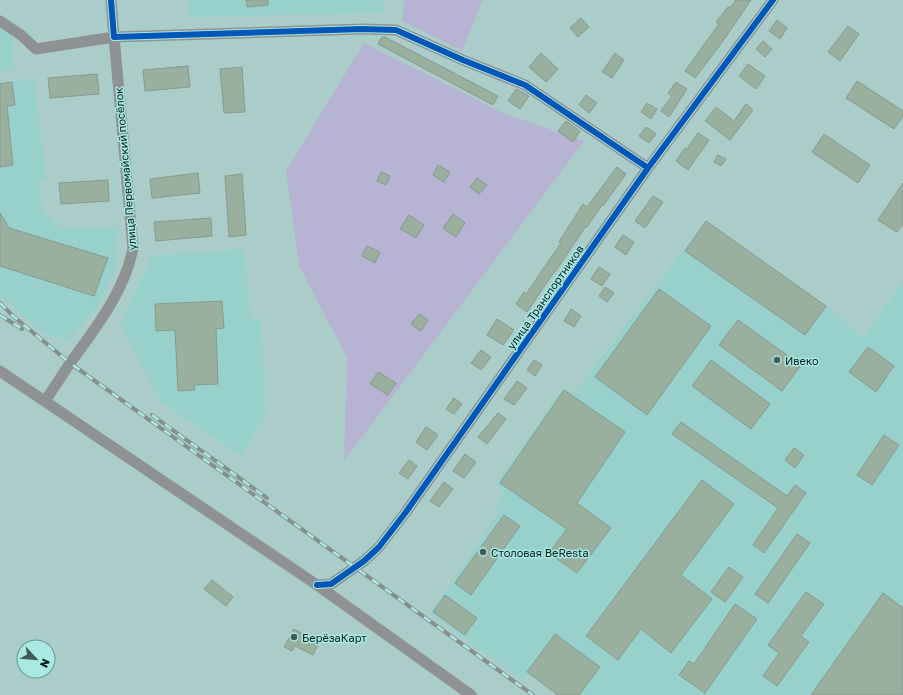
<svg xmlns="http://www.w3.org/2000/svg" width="903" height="695" viewBox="0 0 903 695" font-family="'Golos Text',sans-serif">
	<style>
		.built { fill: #98d0cb }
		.green { fill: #b6b3d3 }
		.building { fill: #99b09e; stroke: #879a91 }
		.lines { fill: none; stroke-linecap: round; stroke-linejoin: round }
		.minor { stroke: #8f9292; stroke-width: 11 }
		.rail-casing { stroke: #85908e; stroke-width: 4 }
		.rail { stroke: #a9e8e3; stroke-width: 2.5; stroke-dasharray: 8; stroke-linecap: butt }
		.cycleway-casing { stroke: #a9e8e3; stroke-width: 8 }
		.cycleway { stroke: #0057b8; stroke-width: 6 }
		.poi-dot { fill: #3f5c59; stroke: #a9e8e3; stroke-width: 1.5 }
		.labels { text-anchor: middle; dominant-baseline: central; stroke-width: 3; stroke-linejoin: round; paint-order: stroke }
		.street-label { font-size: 11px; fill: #051f1d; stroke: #a9e8e3 }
		.poi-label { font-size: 11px; fill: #051f1d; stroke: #a9e8e3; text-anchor: start }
	</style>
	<rect width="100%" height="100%" fill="#aacdc9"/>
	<!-- built -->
	<path class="built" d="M 189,0 L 383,0 L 384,13 L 190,17 Z
		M 0,27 L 12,35 L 14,70 L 0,71 Z
		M 34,79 L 46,179 L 40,180 L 42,210 L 61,228 L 118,227 L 114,272 L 96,309 L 68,340 L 42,333 L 0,295 L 0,83 Z
		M 706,221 L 826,306 L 863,338 L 903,282 L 903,695 L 557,695 L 529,674 L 523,680 L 430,613 L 500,511 L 493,508 L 505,491 L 496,484 L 563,388 L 573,395 Z
		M 244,249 L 251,319 L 261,319 L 266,414 L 241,456 L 162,403 L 120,324 L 131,303 L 151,256 Z"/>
	<!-- green -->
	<path class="green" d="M 405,0 L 483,0 L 462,51 L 402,21 Z
		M 364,43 L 503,113 L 584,141 L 344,461 L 347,358 L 299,265 L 286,171 Z"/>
	<!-- building -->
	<path class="building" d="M 246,0 L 268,0 L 268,5 L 247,7 Z
		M 736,0 L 751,0 L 723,41 L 695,78 L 685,71 L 719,24 L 716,22 L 728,7 L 730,8 Z
		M 581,18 L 589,27 L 578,37 L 570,28 Z
		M 777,20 L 787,28 L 780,39 L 769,31 Z
		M 848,26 L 859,34 L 840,61 L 828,52 Z
		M 382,37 L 385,37 L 498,96 L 493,105 L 378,44 Z
		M 763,41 L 772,49 L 765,57 L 756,49 Z
		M 541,53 L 558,69 L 546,82 L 529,67 Z
		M 615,53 L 624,60 L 612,78 L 602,72 Z
		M 748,64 L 765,76 L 756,89 L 739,76 Z
		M 188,66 L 190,87 L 145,91 L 143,70 Z
		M 242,67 L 245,112 L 224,113 L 220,69 Z
		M 97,74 L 99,94 L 50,98 L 48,78 Z
		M 857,81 L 903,111 L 903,116 L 894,129 L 846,98 Z
		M 12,82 L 15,105 L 7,106 L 13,165 L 0,167 L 0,84 Z
		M 676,82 L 687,89 L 669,117 L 661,111 L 672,96 L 668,93 Z
		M 516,89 L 529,96 L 520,109 L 508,101 Z
		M 586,95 L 597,103 L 589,113 L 579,105 Z
		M 647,103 L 657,109 L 651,119 L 641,112 Z
		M 746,104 L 753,110 L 730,140 L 705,121 L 716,107 L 734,121 Z
		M 566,121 L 580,131 L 573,142 L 558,131 Z
		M 646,127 L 656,134 L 649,143 L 639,136 Z
		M 698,133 L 709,140 L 688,170 L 676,161 L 685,148 L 687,149 Z
		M 824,134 L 870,165 L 858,183 L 812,152 Z
		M 718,155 L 726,159 L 721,166 L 714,162 Z
		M 438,165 L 450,172 L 444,182 L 433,175 Z
		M 617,167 L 626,174 L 603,206 L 602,205 L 587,227 L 586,226 L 555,272 L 554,272 L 527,312 L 516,304 L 524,292 L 526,294 L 561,243 L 559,242 L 583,204 L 587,207 Z
		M 381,172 L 390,176 L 386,185 L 377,181 Z
		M 198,173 L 200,193 L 152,198 L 150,179 Z
		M 242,174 L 246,235 L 229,237 L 225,176 Z
		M 477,178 L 487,185 L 479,194 L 470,187 Z
		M 108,180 L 109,201 L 61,204 L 59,183 Z
		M 903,183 L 903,224 L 897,232 L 878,220 Z
		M 653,196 L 663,202 L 645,228 L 635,221 Z
		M 0,213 L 9,228 L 108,258 L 94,296 L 0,266 Z
		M 453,214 L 465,223 L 456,237 L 443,228 Z
		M 409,215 L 424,225 L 416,238 L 400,229 Z
		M 211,218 L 212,236 L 156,241 L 154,222 Z
		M 706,221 L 826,306 L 805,335 L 685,251 Z
		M 623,235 L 634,242 L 626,255 L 615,247 Z
		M 367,246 L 380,252 L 375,263 L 362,256 Z
		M 599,267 L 610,274 L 602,286 L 591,279 Z
		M 605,287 L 614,293 L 607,302 L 599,296 Z
		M 659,289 L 711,326 L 647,415 L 595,377 Z
		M 222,301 L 224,328 L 216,329 L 218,384 L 194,385 L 195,390 L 178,391 L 175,330 L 156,331 L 155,304 Z
		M 571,309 L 581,316 L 574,327 L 564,321 Z
		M 419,314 L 428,320 L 421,331 L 411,324 Z
		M 497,319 L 514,330 L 503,345 L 487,335 Z
		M 738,320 L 801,365 L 782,391 L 719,345 Z
		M 868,347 L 894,366 L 876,392 L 849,372 Z
		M 481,350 L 491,357 L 481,370 L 471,363 Z
		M 534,360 L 542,365 L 535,376 L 527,370 Z
		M 711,360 L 770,404 L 751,429 L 692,386 Z
		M 378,372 L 396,383 L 388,395 L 370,384 Z
		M 517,381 L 527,388 L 514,405 L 504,399 Z
		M 564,390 L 625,432 L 577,503 L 611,528 L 577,573 L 549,553 L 567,529 L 500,483 Z
		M 454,398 L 462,404 L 454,414 L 446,409 Z
		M 498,413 L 506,419 L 487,444 L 478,437 Z
		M 681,422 L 787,496 L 795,485 L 806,493 L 764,553 L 753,545 L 778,508 L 672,434 Z
		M 426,427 L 438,435 L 427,450 L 416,442 Z
		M 884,435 L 899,445 L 872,485 L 857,475 Z
		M 794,448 L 804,455 L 795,468 L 785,460 Z
		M 465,454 L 476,462 L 464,478 L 453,471 Z
		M 409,460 L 417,466 L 408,479 L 399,473 Z
		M 702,480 L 734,504 L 681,575 L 712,599 L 671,653 L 641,629 L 618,660 L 586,636 Z
		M 444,482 L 453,489 L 439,507 L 430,501 Z
		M 504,515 L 520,526 L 471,595 L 455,583 Z
		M 797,534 L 810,543 L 768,603 L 755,594 Z
		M 729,567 L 743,577 L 725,602 L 711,592 Z
		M 212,580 L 233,597 L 226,606 L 204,589 Z
		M 806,592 L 824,604 L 801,636 L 809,642 L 777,686 L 763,676 L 779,653 L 768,645 Z
		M 883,593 L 903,608 L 903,695 L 811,695 Z
		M 445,595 L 477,618 L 465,635 L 433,612 Z
		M 735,604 L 757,619 L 705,693 L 679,675 L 689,661 L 694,664 Z
		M 294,629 L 319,643 L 313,655 L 295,646 L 292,651 L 284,647 Z
		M 555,634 L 600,667 L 579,695 L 558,695 L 527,672 Z"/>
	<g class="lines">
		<!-- minor -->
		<path class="minor" d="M 111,0 L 114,37 L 362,29 L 396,30 L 463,60 L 525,85 L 648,168
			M 0,21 L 21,35 L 36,49 L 114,37 L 133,248 C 125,291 96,327 71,362 C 62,375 54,388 45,401
			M 0,371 L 317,585 L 471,695
			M 317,585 L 331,584 L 364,561 L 379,547 L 406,512 L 648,168 L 773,0"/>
		<defs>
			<path id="rail" d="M 0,303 L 13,316 L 70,363 L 533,695
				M 0,315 L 22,329
				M 152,415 L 267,498"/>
		</defs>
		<!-- rail casing -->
		<use href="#rail" class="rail-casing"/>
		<!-- rail -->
		<use href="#rail" class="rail"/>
		<defs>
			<path id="cycleway" d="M 111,0 L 114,37 L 362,29 L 396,30 L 463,60 L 525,85 L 648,168
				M 317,585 L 331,584 L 364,561 L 379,547 L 406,512 L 648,168 L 773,0"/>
		</defs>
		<!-- cycleway casing -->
		<use href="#cycleway" class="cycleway-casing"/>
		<!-- cycleway -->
		<use href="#cycleway" class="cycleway"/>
	</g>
	<!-- markers -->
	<g class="poi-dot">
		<circle cx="777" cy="360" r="4"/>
		<circle cx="483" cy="552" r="4"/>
		<circle cx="294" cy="637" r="4"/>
	</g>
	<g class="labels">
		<!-- street labels -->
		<g class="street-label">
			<text transform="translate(125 169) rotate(-95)">улица Первомайский посёлок</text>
			<text transform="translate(545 297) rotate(-55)">улица Транспортников</text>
		</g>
		<!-- poi labels -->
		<g class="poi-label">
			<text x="785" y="360">Ивеко</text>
			<text x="491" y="552">Столовая BeResta</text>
			<text x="302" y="637">БерёзаКарт</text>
		</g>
	</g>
	<!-- north arrow -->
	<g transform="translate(36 659) rotate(116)"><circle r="19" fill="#a9e8e3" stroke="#679894"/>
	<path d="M0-3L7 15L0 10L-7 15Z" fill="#3f5c59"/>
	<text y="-6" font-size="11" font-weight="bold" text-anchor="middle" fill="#051f1d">N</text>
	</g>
</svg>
